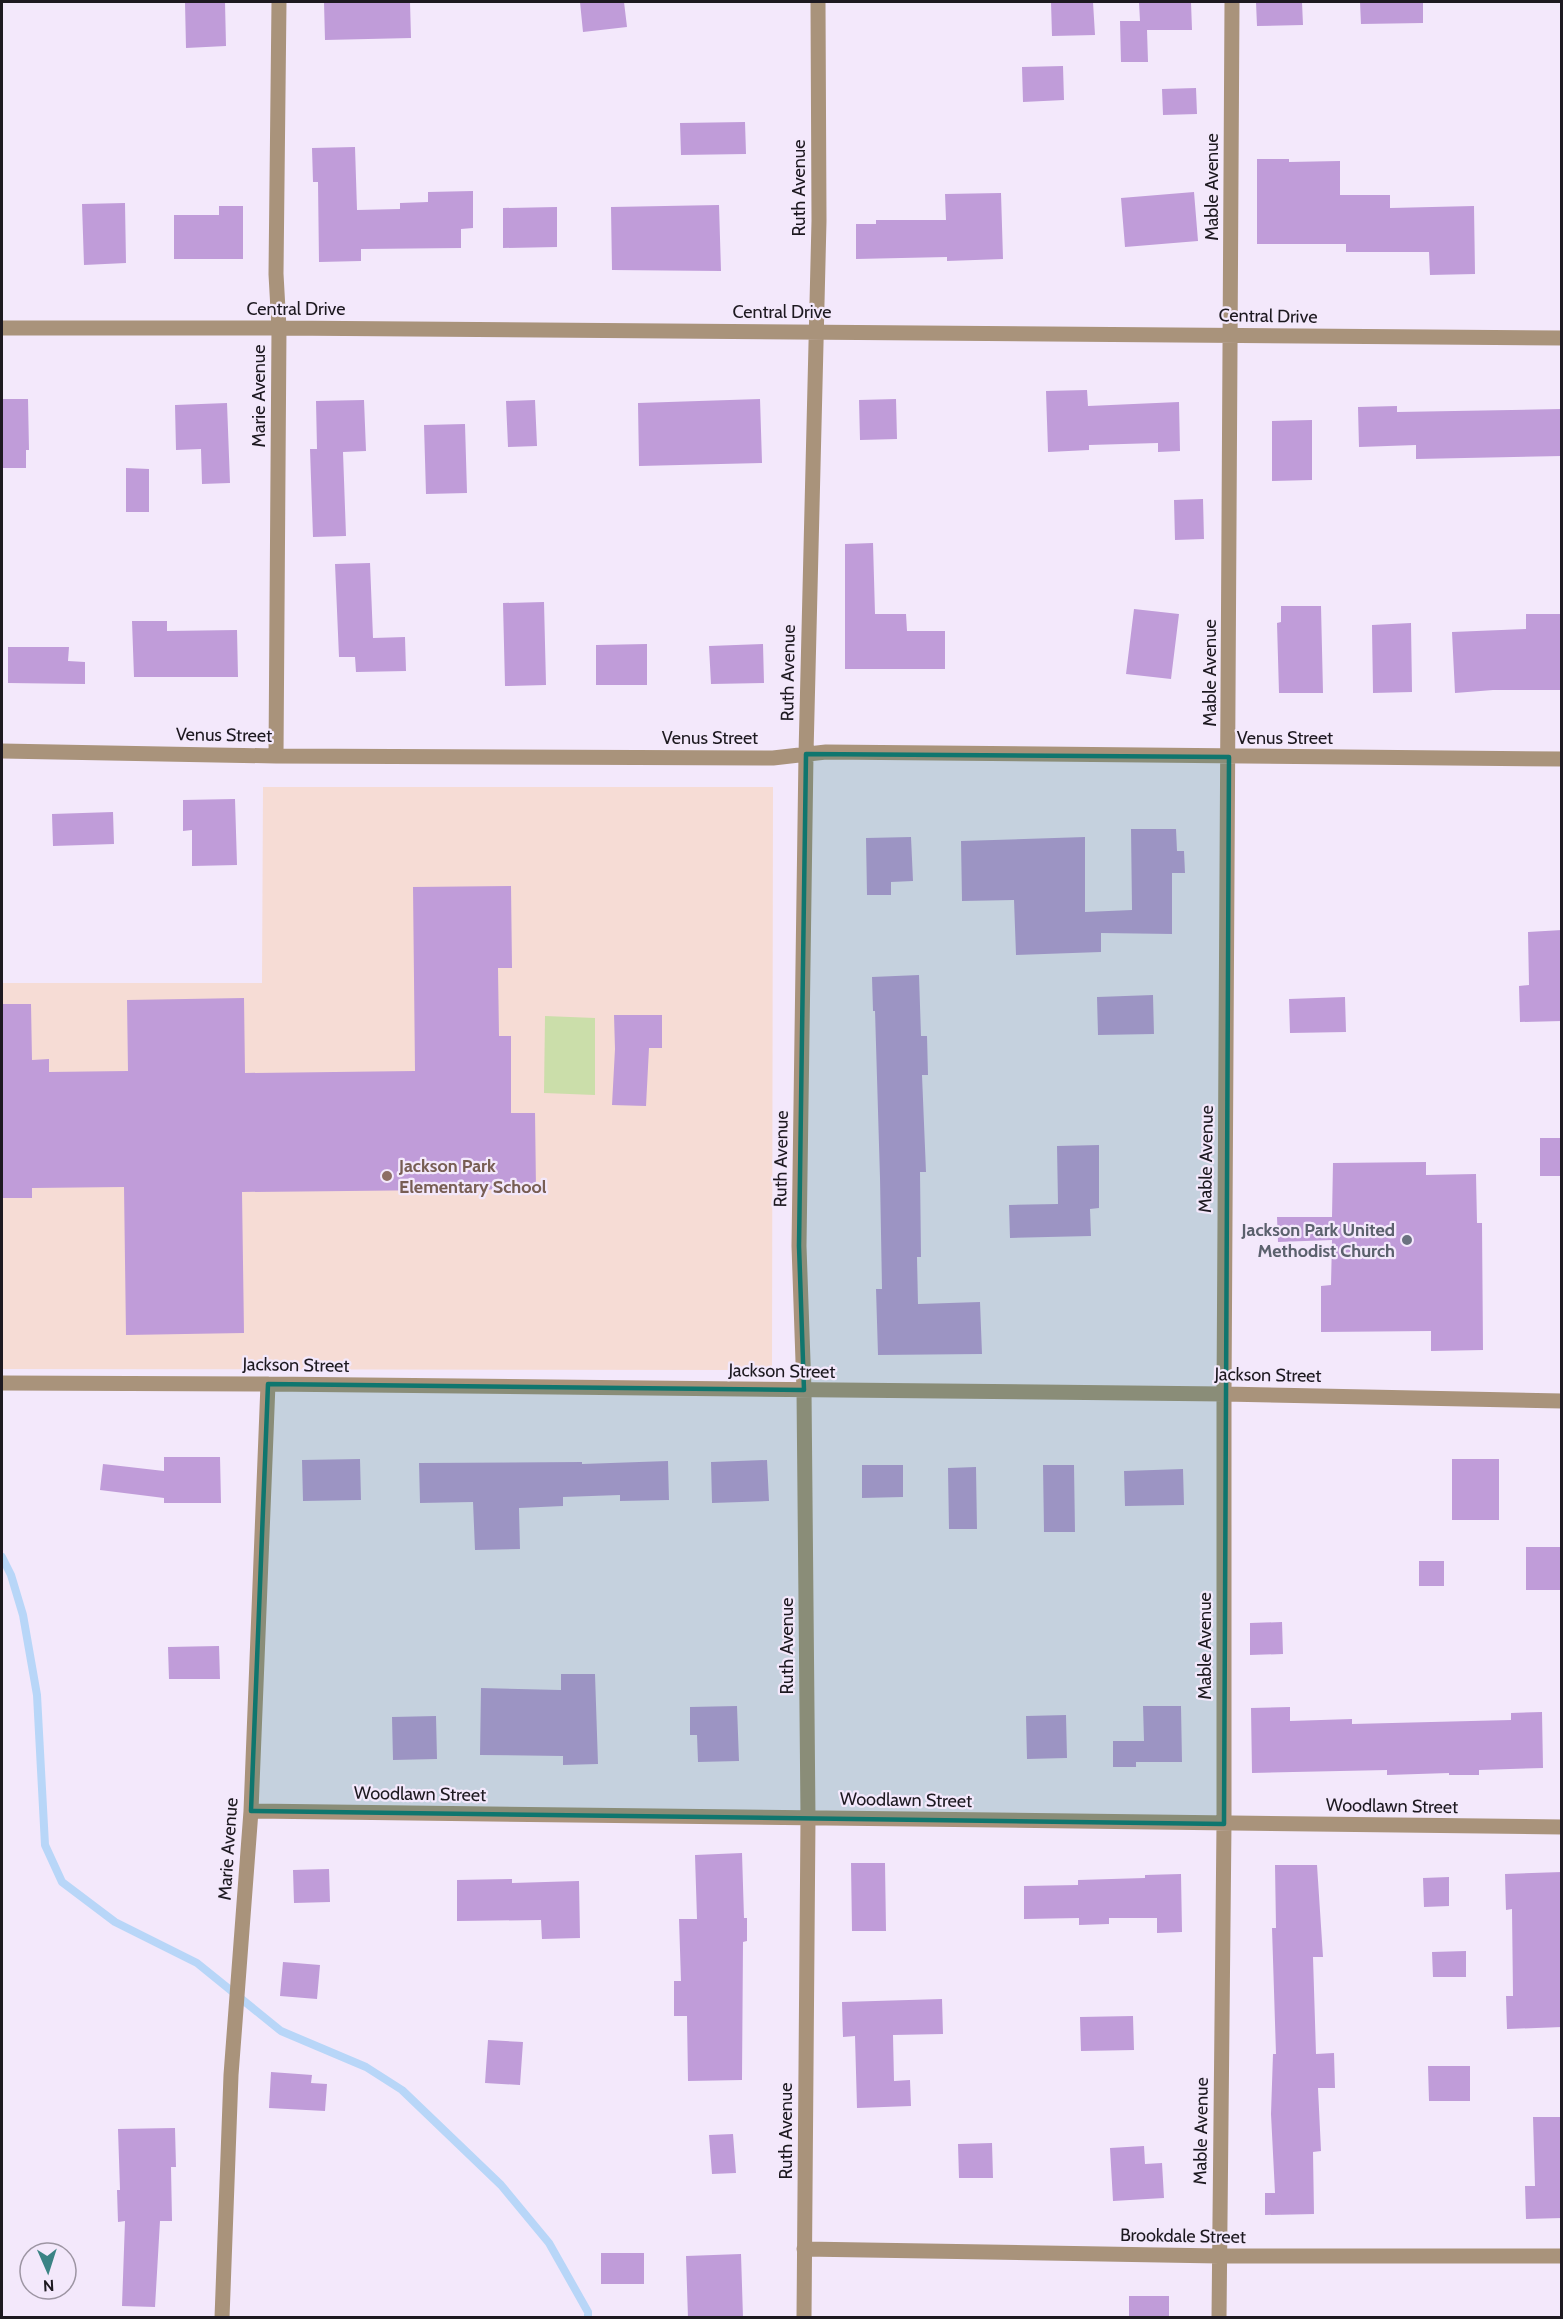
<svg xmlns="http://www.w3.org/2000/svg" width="1563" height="2319" viewBox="0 0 1563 2319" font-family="Cabin,sans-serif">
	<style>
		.education { fill: #f6dcd5 }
		.green { fill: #cbdeaa }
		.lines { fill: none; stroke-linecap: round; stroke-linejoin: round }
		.stream { stroke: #b8d6f8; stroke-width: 8 }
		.building { fill: #c09cd9 }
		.street { stroke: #a9937b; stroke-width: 15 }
		.marked { fill: #0f766e; fill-opacity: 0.2; stroke: #0f766e; stroke-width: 4.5; stroke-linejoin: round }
		.education-dot { fill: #8d6e63; stroke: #f3e8fb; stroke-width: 2 }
		.worship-dot { fill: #6b7280; stroke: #f3e8fb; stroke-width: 2 }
		.labels { text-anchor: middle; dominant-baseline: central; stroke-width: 4.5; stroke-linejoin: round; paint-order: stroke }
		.street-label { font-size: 18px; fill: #1d1920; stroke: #f3e8fb }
		.education-label { font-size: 18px; font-weight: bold; fill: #785e54; stroke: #f3e8fb; text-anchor: start }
		.worship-label { font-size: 18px; font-weight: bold; fill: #5b616d; stroke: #f3e8fb; text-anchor: end }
	</style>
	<rect width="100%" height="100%" fill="#f3e8fb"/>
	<!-- education -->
	<path class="education" d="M 263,787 L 773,787 L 772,1370 L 2,1369 L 2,983 L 262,983 Z"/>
	<!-- green -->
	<path class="green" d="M 545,1016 L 595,1018 L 595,1095 L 544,1093 Z"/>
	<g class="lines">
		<!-- stream -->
		<path class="stream" d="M 2,1557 L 11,1575 L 23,1615 L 37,1695 L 45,1845 L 62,1882 L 115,1922 L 197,1963 L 281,2031 L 366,2067 L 402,2090 L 501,2185 L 549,2243 L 588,2312 L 588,2318"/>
	</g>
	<!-- building -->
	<path class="building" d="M 185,2 L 225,2 L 226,46 L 186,48 Z
		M 324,2 L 410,2 L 411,38 L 325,40 Z
		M 580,2 L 624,2 L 627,27 L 583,32 Z
		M 1051,2 L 1093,2 L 1095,35 L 1052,36 Z
		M 1139,2 L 1191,2 L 1192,30 L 1147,30 L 1148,62 L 1121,62 L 1120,21 L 1140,21 Z
		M 1256,2 L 1302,2 L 1303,25 L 1257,26 Z
		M 1360,2 L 1423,2 L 1423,23 L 1361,24 Z
		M 1063,66 L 1064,100 L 1023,102 L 1022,67 Z
		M 1196,88 L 1197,114 L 1163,115 L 1162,89 Z
		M 745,122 L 746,154 L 681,155 L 680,123 Z
		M 355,147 L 357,210 L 400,209 L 400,203 L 428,202 L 428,192 L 473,191 L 473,228 L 461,229 L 461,248 L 361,249 L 361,261 L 319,262 L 318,182 L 313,182 L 312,148 Z
		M 1257,159 L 1289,159 L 1289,162 L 1340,161 L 1340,195 L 1390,195 L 1390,208 L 1474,206 L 1475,274 L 1430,275 L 1429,252 L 1346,252 L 1346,244 L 1257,244 Z
		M 1194,192 L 1198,241 L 1125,247 L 1121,198 Z
		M 1001,193 L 1003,259 L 947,261 L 947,257 L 856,259 L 856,224 L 876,224 L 876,220 L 946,220 L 945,194 Z
		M 125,203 L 126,263 L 84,265 L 82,204 Z
		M 719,205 L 721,271 L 612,270 L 611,207 Z
		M 219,206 L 243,206 L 243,259 L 174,259 L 174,215 L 219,215 Z
		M 557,207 L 557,247 L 503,248 L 503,208 Z
		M 1087,390 L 1088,406 L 1179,402 L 1180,451 L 1158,452 L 1158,443 L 1089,445 L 1089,450 L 1048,452 L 1046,391 Z
		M 2,399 L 28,399 L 29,450 L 26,450 L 26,468 L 2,468 Z
		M 760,399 L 762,463 L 639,466 L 638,403 Z
		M 896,399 L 897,439 L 860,440 L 859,400 Z
		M 364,400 L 366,451 L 343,452 L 346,536 L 313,537 L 310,449 L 317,449 L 316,401 Z
		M 535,400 L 537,446 L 508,447 L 506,401 Z
		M 227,403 L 230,483 L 202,484 L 201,449 L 176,450 L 175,405 Z
		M 1397,406 L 1397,412 L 1562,409 L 1562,456 L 1416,459 L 1416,445 L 1359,447 L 1358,407 Z
		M 1312,420 L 1312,480 L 1272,481 L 1272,421 Z
		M 465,424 L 467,493 L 426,494 L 424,425 Z
		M 126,468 L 149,469 L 149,512 L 126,512 Z
		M 1203,499 L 1204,539 L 1175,540 L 1174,500 Z
		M 873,543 L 875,614 L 906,614 L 907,631 L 945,631 L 945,669 L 845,669 L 845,544 Z
		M 370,563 L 373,638 L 405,637 L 406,671 L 356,672 L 355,657 L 339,657 L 335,564 Z
		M 544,602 L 546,685 L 505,686 L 503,603 Z
		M 1281,606 L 1321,606 L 1323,693 L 1279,693 L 1277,623 L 1281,622 Z
		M 1134,609 L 1179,614 L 1171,679 L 1126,674 Z
		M 1526,614 L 1562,614 L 1562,690 L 1493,690 L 1455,693 L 1452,632 L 1526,629 Z
		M 132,621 L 167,621 L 167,631 L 237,630 L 238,677 L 134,677 Z
		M 1411,623 L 1412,692 L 1373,693 L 1372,625 Z
		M 647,644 L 647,685 L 596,685 L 596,645 Z
		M 763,644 L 764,683 L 711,684 L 709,646 Z
		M 8,647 L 69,647 L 68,661 L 85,662 L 85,684 L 8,683 Z
		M 235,799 L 237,865 L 192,866 L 192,830 L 183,831 L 183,800 Z
		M 113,812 L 114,844 L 53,846 L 52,814 Z
		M 1131,829 L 1176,829 L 1177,851 L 1184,851 L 1185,873 L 1172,873 L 1172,934 L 1101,933 L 1101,952 L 1016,955 L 1014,900 L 962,901 L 961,841 L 1085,837 L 1085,912 L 1132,910 Z
		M 911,837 L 913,881 L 891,882 L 891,895 L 867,895 L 866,838 Z
		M 511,886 L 512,968 L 498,968 L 499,1036 L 511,1036 L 511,1113 L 535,1113 L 536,1189 L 242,1192 L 244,1333 L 126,1335 L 124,1187 L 32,1188 L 32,1198 L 2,1198 L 2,1004 L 31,1004 L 32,1060 L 49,1059 L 49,1072 L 128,1071 L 127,1000 L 244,998 L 245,1073 L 415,1071 L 413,887 Z
		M 1562,930 L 1562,1021 L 1520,1022 L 1519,986 L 1529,985 L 1528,932 Z
		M 919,975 L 921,1036 L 927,1036 L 928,1075 L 922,1075 L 926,1172 L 920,1172 L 921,1257 L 917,1257 L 918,1304 L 980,1302 L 982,1354 L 878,1355 L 876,1289 L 882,1289 L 880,1178 L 875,1011 L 873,1011 L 872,977 Z
		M 1153,995 L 1154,1034 L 1098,1035 L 1097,997 Z
		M 1345,997 L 1346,1032 L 1290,1033 L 1289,999 Z
		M 614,1015 L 662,1015 L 662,1048 L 649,1048 L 646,1106 L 612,1105 L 615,1049 Z
		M 1540,1138 L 1562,1138 L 1562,1176 L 1540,1176 Z
		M 1099,1145 L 1099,1208 L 1090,1209 L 1091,1236 L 1010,1238 L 1009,1205 L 1058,1204 L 1057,1146 Z
		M 1426,1162 L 1426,1175 L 1476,1174 L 1477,1223 L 1482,1223 L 1483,1350 L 1431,1351 L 1431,1331 L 1321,1332 L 1321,1286 L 1331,1285 L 1332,1240 L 1278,1242 L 1277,1217 L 1332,1217 L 1333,1163 Z
		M 164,1457 L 220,1457 L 221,1503 L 164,1503 L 164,1498 L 100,1490 L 103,1464 L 164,1471 Z
		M 360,1459 L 361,1500 L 303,1501 L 302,1460 Z
		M 1452,1459 L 1499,1459 L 1499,1520 L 1452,1520 Z
		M 767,1460 L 769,1501 L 712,1503 L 711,1462 Z
		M 668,1461 L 669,1500 L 620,1501 L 620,1495 L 563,1497 L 563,1506 L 519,1508 L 520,1549 L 475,1550 L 473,1502 L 420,1503 L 419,1463 L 582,1462 L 582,1464 Z
		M 862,1465 L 903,1465 L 903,1497 L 862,1498 Z
		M 1043,1465 L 1074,1465 L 1075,1532 L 1044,1532 Z
		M 976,1467 L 977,1529 L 949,1529 L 948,1468 Z
		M 1183,1469 L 1184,1505 L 1125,1506 L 1124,1471 Z
		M 1526,1547 L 1562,1547 L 1562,1590 L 1526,1590 Z
		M 1419,1561 L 1444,1561 L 1444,1586 L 1419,1586 Z
		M 1282,1622 L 1283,1654 L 1250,1655 L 1250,1623 Z
		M 219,1646 L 220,1679 L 169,1679 L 168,1647 Z
		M 561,1674 L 595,1674 L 598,1764 L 563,1765 L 563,1756 L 480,1755 L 481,1688 L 561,1690 Z
		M 737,1706 L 739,1761 L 698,1762 L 697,1735 L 690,1735 L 690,1707 Z
		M 1143,1706 L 1181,1706 L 1182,1762 L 1136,1762 L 1136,1767 L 1113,1767 L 1113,1741 L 1144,1741 Z
		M 1290,1707 L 1290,1721 L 1352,1719 L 1352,1724 L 1511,1720 L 1511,1713 L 1542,1712 L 1543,1768 L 1479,1770 L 1479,1775 L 1449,1775 L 1449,1773 L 1387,1775 L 1387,1770 L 1252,1773 L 1251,1708 Z
		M 1066,1715 L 1067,1758 L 1027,1759 L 1026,1716 Z
		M 436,1716 L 437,1759 L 393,1760 L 392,1717 Z
		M 742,1853 L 744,1918 L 747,1918 L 747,1941 L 743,1942 L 742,2080 L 688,2081 L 687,2016 L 674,2016 L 674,1981 L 681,1981 L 679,1919 L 697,1919 L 695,1855 Z
		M 851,1863 L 885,1863 L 886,1931 L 852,1931 Z
		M 1275,1865 L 1317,1865 L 1323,1957 L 1313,1957 L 1316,2054 L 1334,2053 L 1335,2088 L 1318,2088 L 1321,2151 L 1313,2152 L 1314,2214 L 1265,2215 L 1265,2193 L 1275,2193 L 1271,2114 L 1273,2054 L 1276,2054 L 1272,1928 L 1276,1928 Z
		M 329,1869 L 330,1902 L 294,1903 L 293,1870 Z
		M 1562,1872 L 1562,2027 L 1507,2029 L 1506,1996 L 1513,1996 L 1512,1909 L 1506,1910 L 1505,1874 Z
		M 1181,1874 L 1182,1932 L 1157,1933 L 1157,1918 L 1109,1918 L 1109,1924 L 1079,1925 L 1079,1918 L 1024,1919 L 1024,1886 L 1078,1885 L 1078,1880 L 1145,1878 L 1145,1875 Z
		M 1449,1877 L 1449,1906 L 1424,1907 L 1423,1878 Z
		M 512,1879 L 512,1883 L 579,1881 L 580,1938 L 542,1939 L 541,1920 L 457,1921 L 457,1880 Z
		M 1466,1951 L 1466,1977 L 1433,1977 L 1432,1952 Z
		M 283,1962 L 320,1965 L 317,1999 L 280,1996 Z
		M 942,1999 L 943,2034 L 893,2035 L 894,2081 L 910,2080 L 911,2106 L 857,2108 L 855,2036 L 843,2037 L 842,2002 Z
		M 1133,2016 L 1134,2050 L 1081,2051 L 1080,2017 Z
		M 488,2040 L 523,2042 L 520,2085 L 485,2083 Z
		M 1428,2066 L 1470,2066 L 1470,2101 L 1429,2101 Z
		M 271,2072 L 312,2075 L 311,2083 L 327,2084 L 325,2111 L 269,2108 Z
		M 1533,2117 L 1562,2117 L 1562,2218 L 1526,2219 L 1525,2186 L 1535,2186 Z
		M 175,2128 L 176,2167 L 171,2167 L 172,2221 L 160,2221 L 155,2307 L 122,2306 L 125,2221 L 118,2222 L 117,2190 L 120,2190 L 118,2129 Z
		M 733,2134 L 736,2173 L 712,2174 L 709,2135 Z
		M 992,2143 L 993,2178 L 959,2178 L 958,2144 Z
		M 1144,2146 L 1145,2164 L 1162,2163 L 1164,2198 L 1113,2201 L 1110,2148 Z
		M 601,2253 L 644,2253 L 644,2284 L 601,2284 Z
		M 741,2254 L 743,2318 L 688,2318 L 686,2256 Z
		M 1129,2296 L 1169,2296 L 1169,2318 L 1129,2318 Z"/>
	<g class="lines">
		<!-- street -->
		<path class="street" d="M 2,328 L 279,328 L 1562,338
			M 2,751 L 276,756 L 773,758 L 826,752 L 1562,759
			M 276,756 L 279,328 L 276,274 L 279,2
			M 2,1383 L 268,1384 L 1224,1394 L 1562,1401
			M 251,1811 L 1562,1827
			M 804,2249 L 1219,2256 L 1562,2256
			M 222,2318 L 231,2075 L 251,1811 L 268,1384
			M 804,2318 L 808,1818 L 804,1390 L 799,1246 L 806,754 L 819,221 L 818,2
			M 1219,2318 L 1224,1824 L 1224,1394 L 1232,2"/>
	</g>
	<!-- marked area -->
	<path class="marked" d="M 806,754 L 1229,757 L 1224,1824 L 251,1811 L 268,1384 L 804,1390 L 799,1246 Z"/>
	<!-- markers -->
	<circle class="education-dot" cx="387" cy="1176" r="6"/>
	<circle class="worship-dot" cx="1407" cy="1240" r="6"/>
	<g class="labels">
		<!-- street labels -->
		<g class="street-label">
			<text transform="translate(1212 187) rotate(-90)">Mable Avenue</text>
			<text transform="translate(799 188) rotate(-90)">Ruth Avenue</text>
			<text x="296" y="309">Central Drive</text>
			<text x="782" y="312">Central Drive</text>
			<text transform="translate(1268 316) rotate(1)">Central Drive</text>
			<text transform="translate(259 396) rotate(-90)">Marie Avenue</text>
			<text transform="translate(788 673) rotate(-89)">Ruth Avenue</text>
			<text transform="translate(1210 673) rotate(-90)">Mable Avenue</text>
			<text transform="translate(224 735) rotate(1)">Venus Street</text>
			<text x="710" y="738">Venus Street</text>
			<text x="1285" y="738">Venus Street</text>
			<text transform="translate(781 1159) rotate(-89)">Ruth Avenue</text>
			<text transform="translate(1206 1159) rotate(-89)">Mable Avenue</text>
			<text transform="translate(296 1365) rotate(1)">Jackson Street</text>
			<text transform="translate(782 1371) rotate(1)">Jackson Street</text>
			<text transform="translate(1268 1375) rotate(1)">Jackson Street</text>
			<text transform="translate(787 1646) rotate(-90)">Ruth Avenue</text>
			<text transform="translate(1205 1646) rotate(-90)">Mable Avenue</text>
			<text transform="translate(420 1794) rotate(1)">Woodlawn Street</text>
			<text transform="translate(906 1800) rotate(1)">Woodlawn Street</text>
			<text transform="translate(1392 1806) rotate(1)">Woodlawn Street</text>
			<text transform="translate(228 1849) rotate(-86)">Marie Avenue</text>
			<text transform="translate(786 2131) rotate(-90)">Ruth Avenue</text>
			<text transform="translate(1201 2131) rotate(-89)">Mable Avenue</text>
			<text transform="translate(1183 2236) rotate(1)">Brookdale Street</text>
		</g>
		<!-- education labels -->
		<g class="education-label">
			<text x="399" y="1166">Jackson Park<tspan x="399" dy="21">Elementary School</tspan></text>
		</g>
		<!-- worship labels -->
		<g class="worship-label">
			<text x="1395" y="1230">Jackson Park United<tspan x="1395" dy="21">Methodist Church</tspan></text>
		</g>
	</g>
	<!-- border -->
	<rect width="1563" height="2319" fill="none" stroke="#1d1920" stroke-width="6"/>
	<!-- north arrow -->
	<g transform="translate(48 2271) rotate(177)"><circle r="28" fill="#f3e8fb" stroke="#9d95a3" stroke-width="1.5"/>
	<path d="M0-4.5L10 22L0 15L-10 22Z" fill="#3b8385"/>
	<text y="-9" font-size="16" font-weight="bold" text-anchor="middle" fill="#1d1920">N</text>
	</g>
</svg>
